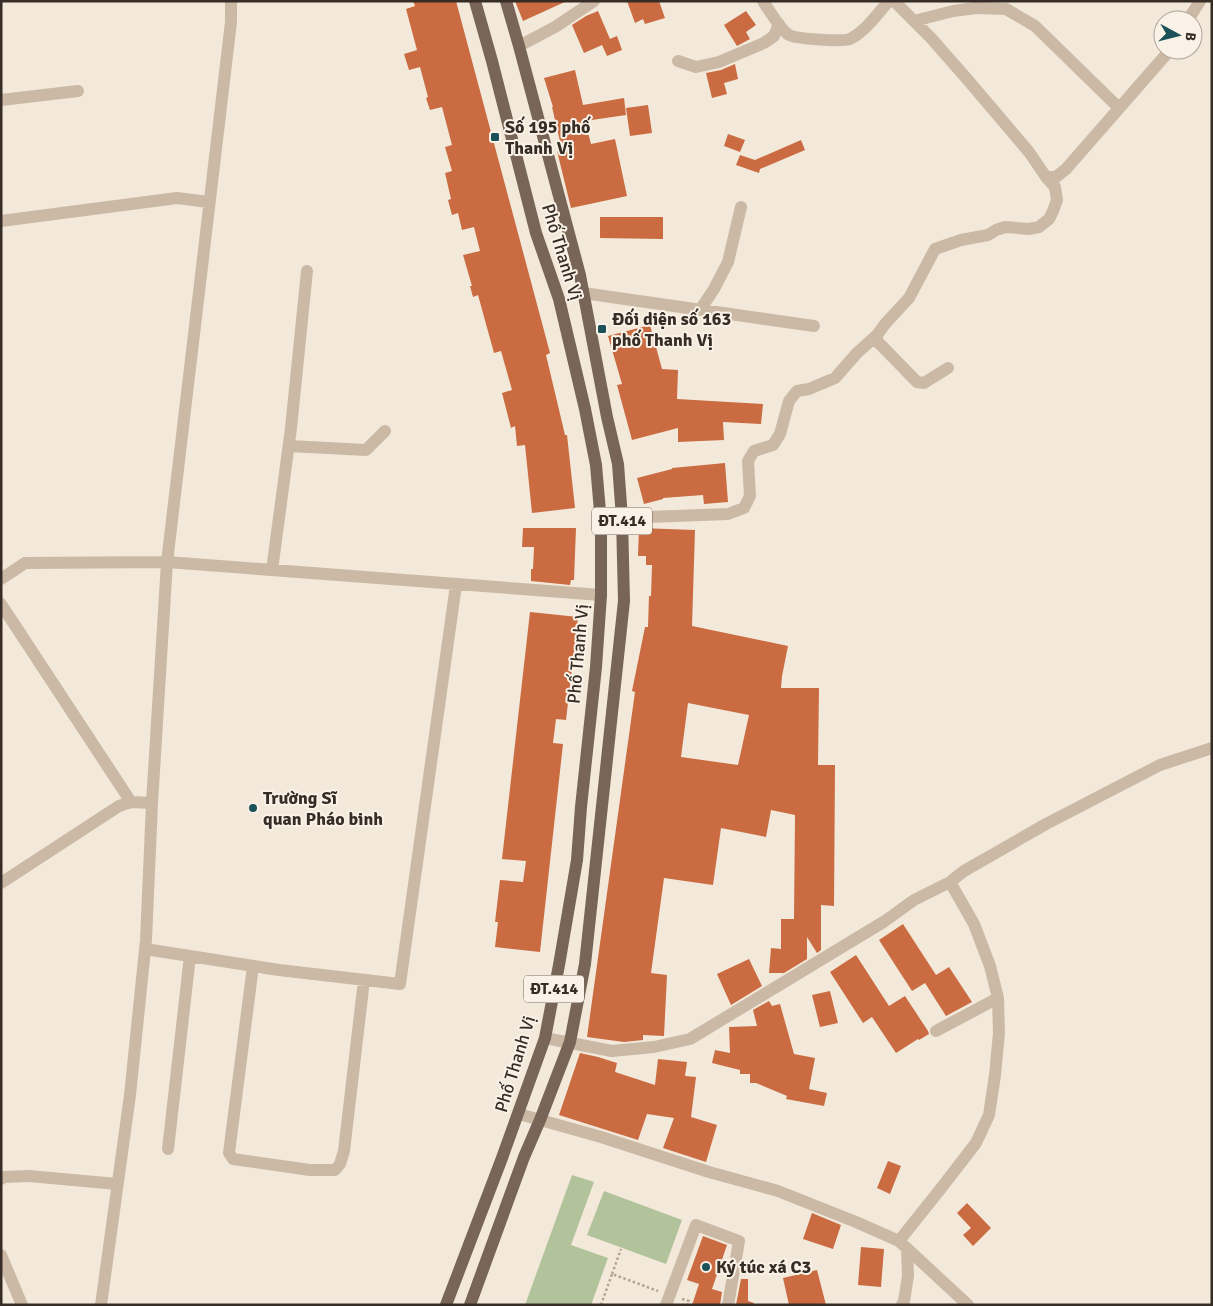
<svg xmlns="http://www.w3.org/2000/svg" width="1213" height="1306" viewBox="0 0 1213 1306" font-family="Signika,sans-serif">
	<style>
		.green { fill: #b2c29a }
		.building { fill: #ca6b41; fill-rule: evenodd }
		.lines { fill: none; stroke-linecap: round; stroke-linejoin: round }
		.path { stroke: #b7a390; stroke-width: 2.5; stroke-dasharray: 2.5 2.5; stroke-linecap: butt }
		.minor { stroke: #cbb9a6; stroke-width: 12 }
		.major { stroke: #796558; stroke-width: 12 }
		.poi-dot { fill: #1b525a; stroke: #faf2e7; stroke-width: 2 }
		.labels { text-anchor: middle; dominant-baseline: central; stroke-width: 4; stroke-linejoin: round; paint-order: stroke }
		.shield { fill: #faf2e7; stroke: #726861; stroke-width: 1 }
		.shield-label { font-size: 16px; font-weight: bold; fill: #372d27 }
		.poi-label { font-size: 18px; font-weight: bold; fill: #372d27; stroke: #faf2e7; text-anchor: start }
		.street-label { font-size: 18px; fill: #372d27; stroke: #faf2e7 }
	</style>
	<rect width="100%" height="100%" fill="#f2e9da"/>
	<!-- green -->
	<path class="green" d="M 572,1175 L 594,1182 L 571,1245 L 608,1258 L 591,1305 L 525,1305 Z
		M 604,1191 L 682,1220 L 666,1264 L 587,1235 Z"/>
	<!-- building -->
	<path class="building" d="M 413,1 L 456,1 L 550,353 L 546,355 L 565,435 L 567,435 L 575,508 L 532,513 L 525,445 L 517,446 L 515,426 L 511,428 L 502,393 L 512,390 L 501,351 L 494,353 L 478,295 L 473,297 L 470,286 L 472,286 L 463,255 L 480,251 L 474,227 L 462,230 L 458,213 L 452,215 L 448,200 L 451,199 L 445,173 L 452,171 L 445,147 L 452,145 L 442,107 L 430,110 L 426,98 L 428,97 L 420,67 L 409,70 L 404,54 L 417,50 L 406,9 L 415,6 Z
		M 515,1 L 567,1 L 523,21 Z
		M 627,1 L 659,1 L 665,18 L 645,24 L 643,19 L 635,23 Z
		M 598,11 L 610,39 L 617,36 L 622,50 L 607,56 L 602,45 L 584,53 L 572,25 L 586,16 Z
		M 746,11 L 756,25 L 746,32 L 750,39 L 737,46 L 724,25 Z
		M 735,64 L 738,79 L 724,83 L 727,94 L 712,98 L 706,73 L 721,70 Z
		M 575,70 L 583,105 L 624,98 L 626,115 L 585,121 L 591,144 L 615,139 L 627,196 L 571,208 L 557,151 L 562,150 L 552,107 L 553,107 L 544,78 Z
		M 648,105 L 652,133 L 630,136 L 626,108 Z
		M 728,134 L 745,140 L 740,152 L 724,146 Z
		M 801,140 L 805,150 L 760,169 L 759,173 L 736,165 L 740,155 L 755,160 Z
		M 600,217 L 663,217 L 663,239 L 600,238 Z
		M 650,325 L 662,369 L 678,370 L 677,399 L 763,404 L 761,424 L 723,422 L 724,440 L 678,442 L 678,428 L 632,440 L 617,385 L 622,384 L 608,336 Z
		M 725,463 L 728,502 L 704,504 L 703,495 L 663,498 L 663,499 L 644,504 L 637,478 L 672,469 L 672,468 Z
		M 523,528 L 576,528 L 574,580 L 571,580 L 570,585 L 531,581 L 531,569 L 533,569 L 534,547 L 522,547 Z
		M 639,528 L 695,530 L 692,626 L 788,646 L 782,676 L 781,688 L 819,688 L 818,765 L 835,765 L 834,906 L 821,905 L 821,950 L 817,953 L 807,937 L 807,959 L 784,973 L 769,973 L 771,948 L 781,949 L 781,919 L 794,919 L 795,815 L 771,810 L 766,837 L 721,828 L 713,885 L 664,878 L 651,973 L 667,975 L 664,1036 L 643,1035 L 643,1040 L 624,1042 L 587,1037 L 635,692 L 632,691 L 645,627 L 648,627 L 649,596 L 651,596 L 652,565 L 646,565 L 646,556 L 638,556 ZM 688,703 L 749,715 L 738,765 L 681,757 Z
		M 530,612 L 578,617 L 566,720 L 556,719 L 553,743 L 563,744 L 540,952 L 495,947 L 498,922 L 495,922 L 500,880 L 523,882 L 526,861 L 502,859 Z
		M 903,924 L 936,975 L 949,967 L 972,1002 L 946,1016 L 925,983 L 912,991 L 879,940 Z
		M 856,955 L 889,1006 L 905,996 L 928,1031 L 929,1034 L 919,1040 L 918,1039 L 896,1053 L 872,1017 L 863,1023 L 830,972 Z
		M 749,959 L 762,986 L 731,1005 L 717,974 Z
		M 830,991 L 838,1023 L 820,1027 L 812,995 Z
		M 769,1001 L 772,1006 L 780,1004 L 794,1054 L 815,1058 L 809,1089 L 827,1093 L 824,1106 L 786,1099 L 787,1096 L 756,1083 L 750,1083 L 750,1074 L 740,1074 L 740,1070 L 712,1063 L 715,1050 L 730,1053 L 729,1027 L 757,1026 L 753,1010 Z
		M 580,1053 L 598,1057 L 617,1063 L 615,1072 L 655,1085 L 658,1059 L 687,1062 L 685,1076 L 696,1077 L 691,1117 L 717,1125 L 706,1162 L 663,1148 L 674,1118 L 647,1114 L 638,1140 L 559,1115 Z
		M 888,1161 L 901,1166 L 890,1194 L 877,1188 Z
		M 967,1203 L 991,1228 L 973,1246 L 963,1235 L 971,1228 L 957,1213 Z
		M 812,1213 L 841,1225 L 833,1249 L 803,1239 Z
		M 703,1236 L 727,1245 L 712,1289 L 722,1292 L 720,1305 L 692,1305 L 699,1284 L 687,1280 Z
		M 861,1247 L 884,1249 L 881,1287 L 858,1285 Z
		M 817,1270 L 826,1305 L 789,1305 L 783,1278 Z
		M 741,1279 L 748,1279 L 748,1301 L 754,1303 L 753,1305 L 736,1305 Z"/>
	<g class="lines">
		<!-- path -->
		<path class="path" d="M 612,1274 L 621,1249
			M 682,1299 L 689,1301 L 688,1305
			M 601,1305 L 612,1274 L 658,1291"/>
		<!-- minor -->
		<path class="minor" d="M 763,1 C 768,9 782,31 789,35 C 797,39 842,42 850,39 C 866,31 877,14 889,1
			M 894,1 L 931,38 L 967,79 L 1029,152 L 1046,177 L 1055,187 L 1057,200 L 1053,211 L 1049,219 L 1039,227 L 1029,229 L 1005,227 L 996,230 L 988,235 L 961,240 L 935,249 L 909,298 L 885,324 L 877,335 L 877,341 L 917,382 L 924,383 L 948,368
			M 1188,20 L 1200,1
			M 914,21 L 953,11 L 976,8 L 1006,9 L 1035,26 L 1119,108
			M 519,46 L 555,27 L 594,1
			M 678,61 L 696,67 L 719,62 L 764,43 L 774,36 L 779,24
			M 1,100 L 78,91
			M 1046,177 L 1056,177 L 1066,169 L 1170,50
			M 1,221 L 177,198 L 209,202
			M 583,293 L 814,326
			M 700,310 L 714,289 L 728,262 L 741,207
			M 289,446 L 366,450 L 385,431
			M 622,518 L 728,514 L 744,508 L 750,496 L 748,461 L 754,451 L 773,445 L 780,434 L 789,401 L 797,391 L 809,389 L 835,378 L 857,353 L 877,335
			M 272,570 L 291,428 L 307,271
			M 1,579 L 25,563 L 167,562 L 601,595
			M 1,604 L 131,802
			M 1,883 L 119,806 L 131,802 L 152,803
			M 145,949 L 279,970 L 400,984 L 456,585
			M 253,966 L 229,1153 L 233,1159 L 310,1170 L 335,1170 L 340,1164 L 344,1151 L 364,980
			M 936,1031 L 998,998
			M 545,1038 L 612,1051 L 654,1047 L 690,1039 L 885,921 L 914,900 L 950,882 L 964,871 L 1046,824 L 1160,765 L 1212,748
			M 519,1114 L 601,1137 L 709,1172 L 778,1191 L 856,1222 L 899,1241 L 968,1305
			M 168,1149 L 190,956
			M 1,1179 L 4,1177 L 29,1176 L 117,1184
			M 899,1241 L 942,1187 L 976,1143 L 989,1115 L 995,1075 L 999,1033 L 998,998 L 990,966 L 974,924 L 950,882
			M 1,1255 L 22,1305
			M 101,1305 L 130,1095 L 146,940 L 152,803 L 167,562 L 231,22 L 231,1
			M 666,1305 L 696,1225 L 739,1241 L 728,1305
			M 902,1305 L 904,1301 L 908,1276 L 907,1250"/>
		<!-- major -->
		<path class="major" d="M 446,1305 L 502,1158 L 545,1038 L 559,965 L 577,860 L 581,807 L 596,667 L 601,595 L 601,523 L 596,465 L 585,409 L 559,299 L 536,233 L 492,61 L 475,1
			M 470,1305 L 524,1157 L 540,1120 L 570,1042 L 585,964 L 624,601 L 622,518 L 618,464 L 607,417 L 580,275 L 519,46 L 506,1"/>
	</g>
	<!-- markers -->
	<g class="poi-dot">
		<rect x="490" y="132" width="10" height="10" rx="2.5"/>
		<rect x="597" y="324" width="10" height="10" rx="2.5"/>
		<circle cx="253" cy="808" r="5"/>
		<circle cx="706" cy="1267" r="5"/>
	</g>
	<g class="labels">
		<!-- shield labels -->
		<g class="shield">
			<rect x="592" y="507.5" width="60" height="27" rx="4"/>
			<rect x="524" y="975.5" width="60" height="27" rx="4"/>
		</g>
		<g class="shield-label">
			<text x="622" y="521">ĐT.414</text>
			<text x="554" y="989">ĐT.414</text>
		</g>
		<!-- poi labels -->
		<g class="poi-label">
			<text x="505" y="127">Số 195 phố<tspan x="505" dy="21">Thanh Vị</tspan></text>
			<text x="612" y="319">Đối diện số 163<tspan x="612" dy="21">phố Thanh Vị</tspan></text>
			<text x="263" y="798">Trường Sĩ<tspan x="263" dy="21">quan Pháo binh</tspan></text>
			<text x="716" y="1267">Ký túc xá C3</text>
		</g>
		<!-- street labels -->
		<g class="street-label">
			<text transform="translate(562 252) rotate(73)">Phố Thanh Vị</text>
			<text transform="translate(578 654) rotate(-85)">Phố Thanh Vị</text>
			<text transform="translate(515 1064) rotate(-73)">Phố Thanh Vị</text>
		</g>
	</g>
	<!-- border -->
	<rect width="1213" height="1306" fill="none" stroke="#372d27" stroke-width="5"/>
	<!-- north arrow -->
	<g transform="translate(1178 35) rotate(97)"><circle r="24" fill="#faf2e7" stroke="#aca39a"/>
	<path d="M0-4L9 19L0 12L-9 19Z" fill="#1b525a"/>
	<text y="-8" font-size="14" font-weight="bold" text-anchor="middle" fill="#372d27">B</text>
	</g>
</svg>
